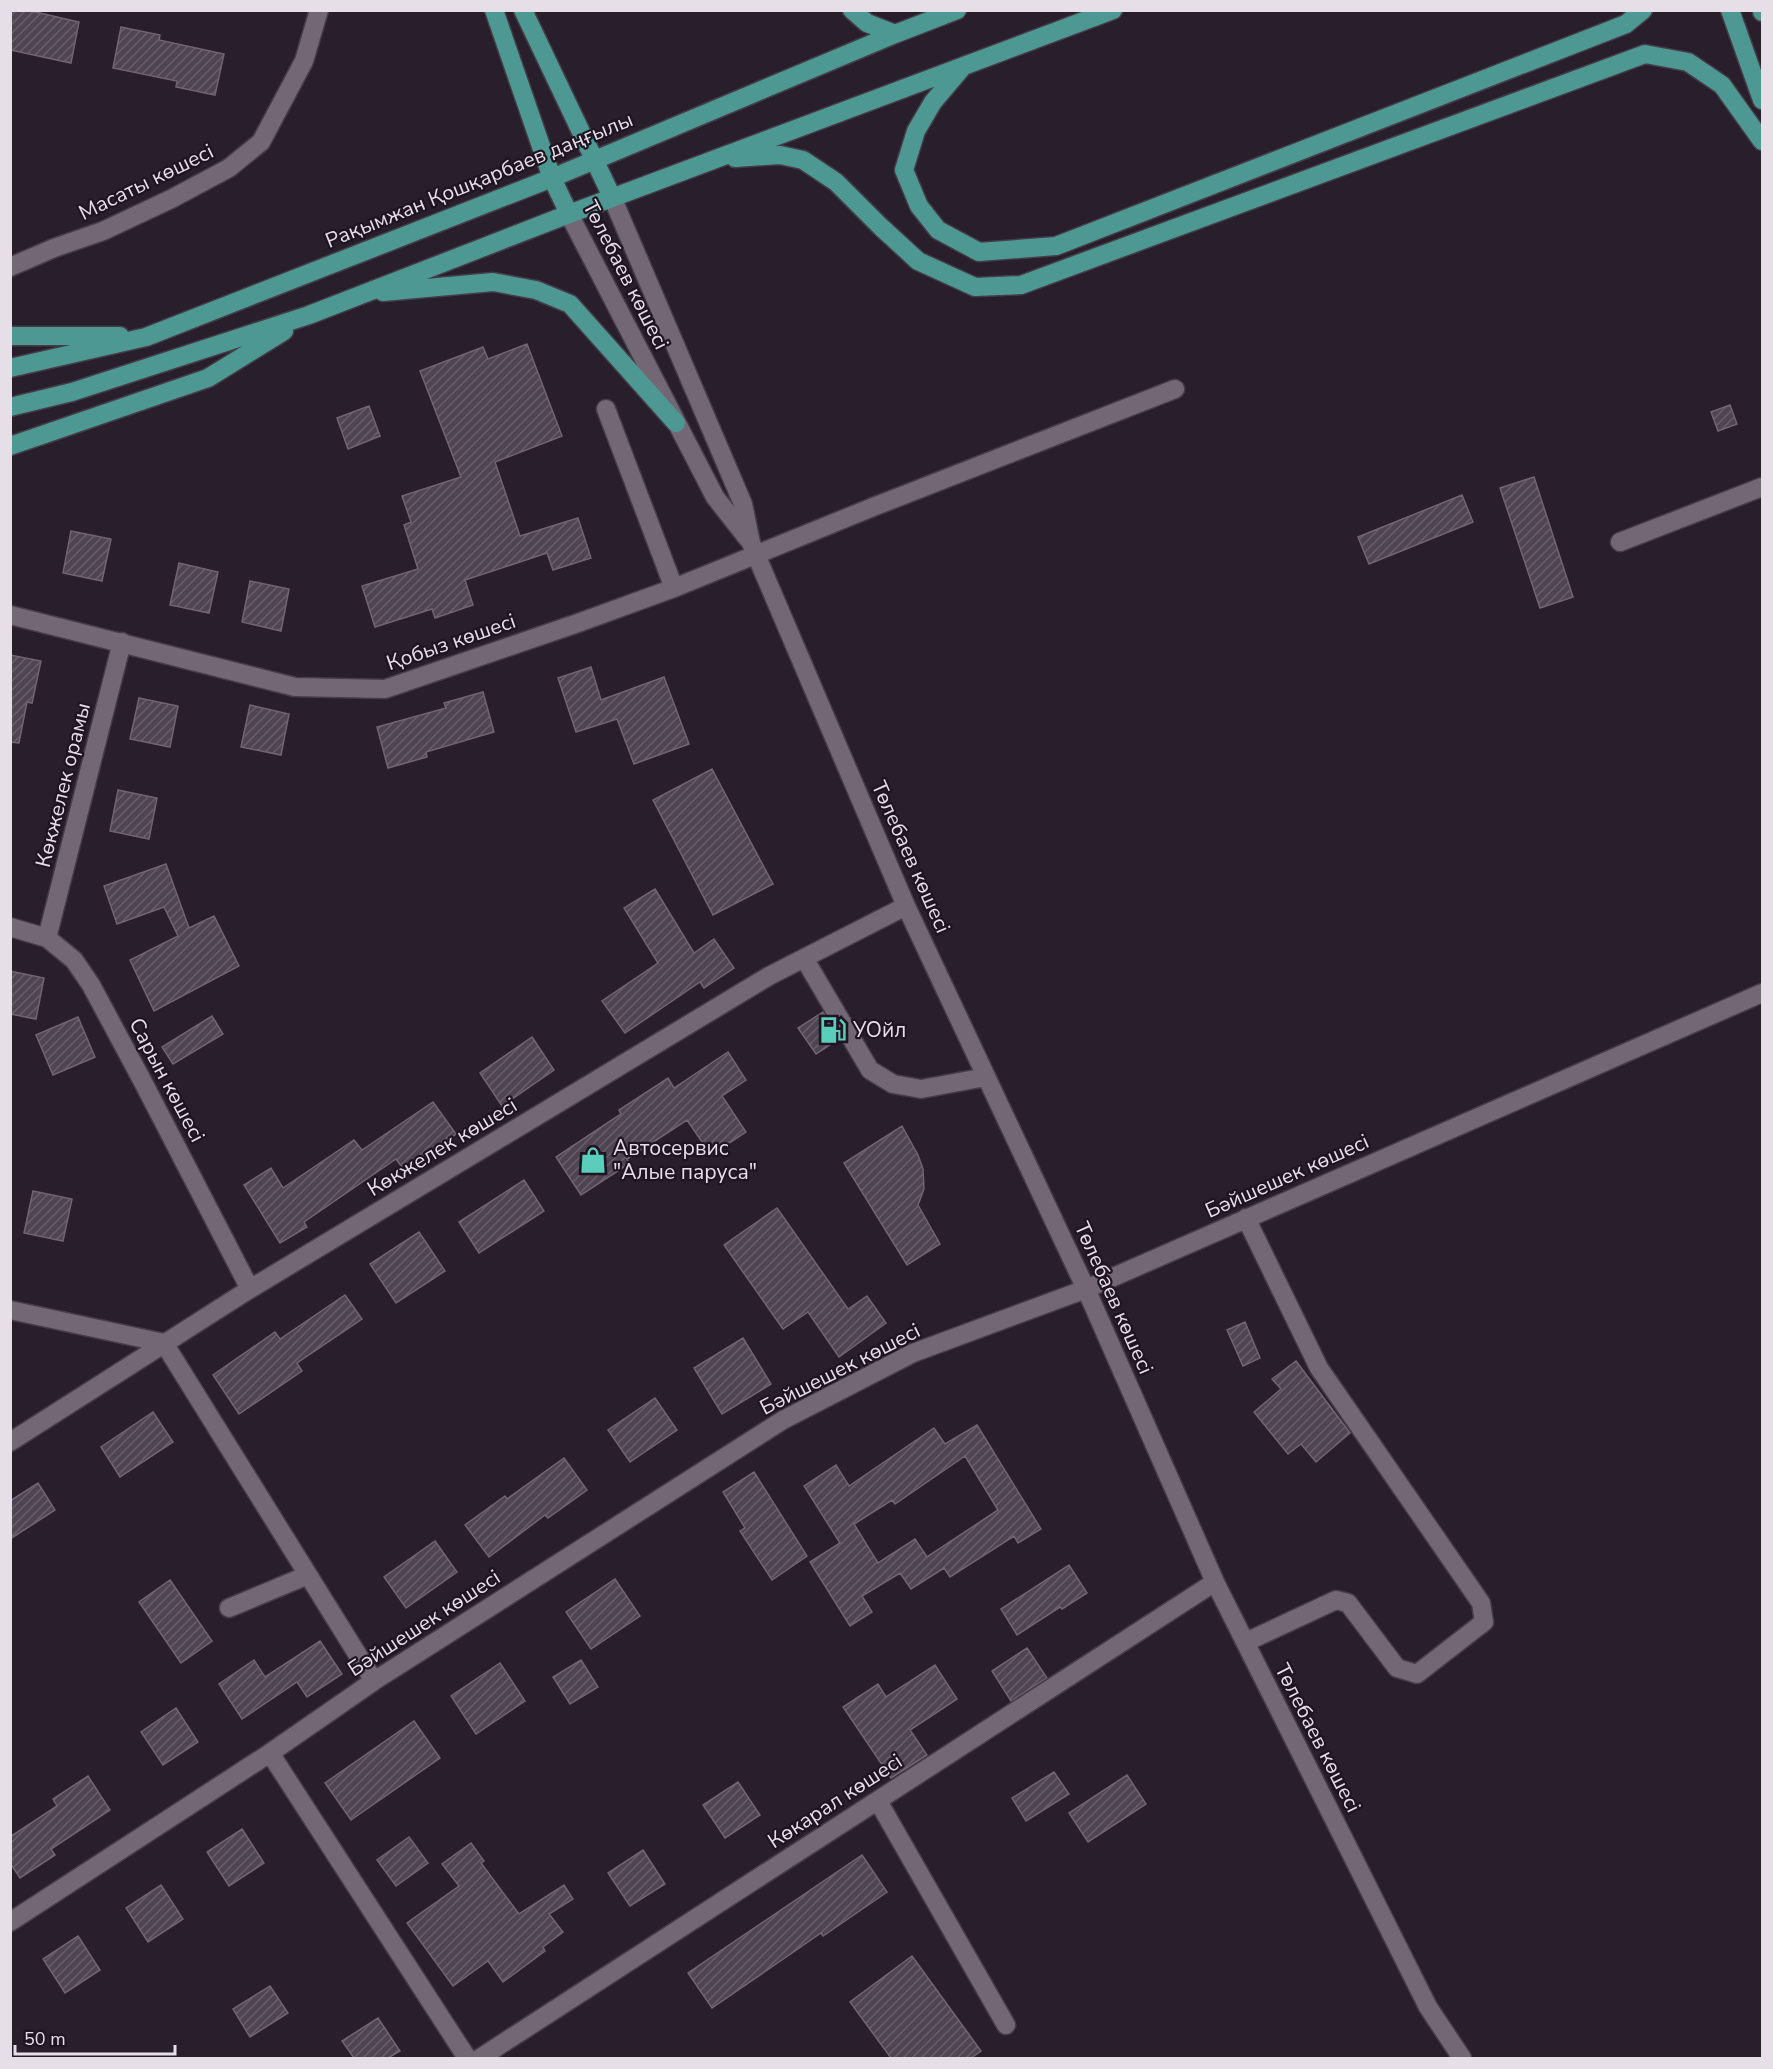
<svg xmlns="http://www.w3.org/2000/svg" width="1773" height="2069" viewBox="0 0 1773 2069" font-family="'Nunito Sans',sans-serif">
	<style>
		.building { fill: url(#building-hatch); stroke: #716474; stroke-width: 1.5; fill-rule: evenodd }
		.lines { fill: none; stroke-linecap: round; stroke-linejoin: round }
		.minor-casing { stroke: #443c47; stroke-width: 21 }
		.major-casing { stroke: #443c47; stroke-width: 21 }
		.minor { stroke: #736776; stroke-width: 18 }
		.major { stroke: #4d9892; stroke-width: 18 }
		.labels { text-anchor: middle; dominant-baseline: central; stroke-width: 4.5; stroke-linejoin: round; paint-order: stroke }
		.street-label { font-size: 21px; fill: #e6dfe8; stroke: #1f1522 }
		.poi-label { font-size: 21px; fill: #e6dfe8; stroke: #1f1522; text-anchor: start }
	</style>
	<defs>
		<pattern id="building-hatch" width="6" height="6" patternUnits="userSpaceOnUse" patternTransform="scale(1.5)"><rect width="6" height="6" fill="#4f4452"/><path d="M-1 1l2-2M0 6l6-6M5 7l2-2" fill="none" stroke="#685f6b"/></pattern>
	</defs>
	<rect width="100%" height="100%" fill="#291e2b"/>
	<!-- building -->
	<path class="building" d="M 10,10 L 27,10 L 79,22 L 71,63 L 10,50 Z
		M 121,27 L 160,35 L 159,40 L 224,54 L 215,95 L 176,87 L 177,81 L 113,68 Z
		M 527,344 L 562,436 L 495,462 L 520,536 L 578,518 L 591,558 L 553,570 L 547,553 L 465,580 L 473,605 L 435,618 L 432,609 L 375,627 L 362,586 L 418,569 L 404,525 L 411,522 L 402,496 L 461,477 L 420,371 L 483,347 L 488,359 Z
		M 1730,405 L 1737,424 L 1718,431 L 1711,412 Z
		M 369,406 L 380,436 L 348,449 L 337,418 Z
		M 1534,477 L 1573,597 L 1540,608 L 1500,488 Z
		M 1462,495 L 1473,522 L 1369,564 L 1358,537 Z
		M 71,531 L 111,539 L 102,581 L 63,573 Z
		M 179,563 L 218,572 L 209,613 L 170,605 Z
		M 250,581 L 289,589 L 281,631 L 242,622 Z
		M 10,655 L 41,661 L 32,703 L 27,702 L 19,743 L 10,742 Z
		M 591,667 L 601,700 L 664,677 L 689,744 L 634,764 L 617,719 L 576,732 L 558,678 Z
		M 483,692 L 494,732 L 426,752 L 427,757 L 388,768 L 377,727 L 446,708 L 444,703 Z
		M 139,698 L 178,706 L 170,747 L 130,739 Z
		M 250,705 L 289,714 L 281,755 L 241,747 Z
		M 712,769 L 773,884 L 713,915 L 653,800 Z
		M 118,790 L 157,798 L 149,839 L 110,831 Z
		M 166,864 L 189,928 L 214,916 L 239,966 L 154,1011 L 130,960 L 178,936 L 164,907 L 117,924 L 104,886 Z
		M 655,889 L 694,953 L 714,939 L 734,968 L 704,988 L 700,982 L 625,1033 L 602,1001 L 658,963 L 624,908 Z
		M 10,971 L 44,978 L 36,1019 L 10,1014 Z
		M 823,1012 L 839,1039 L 816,1054 L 798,1028 Z
		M 212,1016 L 223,1034 L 173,1064 L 162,1047 Z
		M 78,1017 L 95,1057 L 53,1075 L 36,1035 Z
		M 532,1037 L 554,1070 L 502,1106 L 480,1073 Z
		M 728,1052 L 746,1080 L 722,1096 L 746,1132 L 711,1155 L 687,1120 L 627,1159 L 630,1163 L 581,1195 L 556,1157 L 621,1114 L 619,1110 L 668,1078 L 674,1088 Z
		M 433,1102 L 456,1134 L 404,1170 L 396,1159 L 304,1222 L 307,1227 L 280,1243 L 244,1185 L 271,1168 L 283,1188 L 354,1140 L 362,1150 Z
		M 902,1126 L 918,1155 L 923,1169 L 924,1189 L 918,1205 L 940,1244 L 907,1265 L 844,1163 Z
		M 524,1180 L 544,1211 L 479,1253 L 459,1222 Z
		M 33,1191 L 72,1199 L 63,1241 L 24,1233 Z
		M 777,1208 L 848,1309 L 867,1296 L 886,1323 L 839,1357 L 808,1312 L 783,1329 L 724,1245 Z
		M 419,1232 L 445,1271 L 396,1303 L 370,1264 Z
		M 345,1295 L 362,1319 L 297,1363 L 302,1371 L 239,1414 L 213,1375 L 275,1332 L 280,1339 Z
		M 1245,1322 L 1260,1358 L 1243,1366 L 1227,1330 Z
		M 743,1338 L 771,1384 L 722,1414 L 694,1368 Z
		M 1296,1361 L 1350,1433 L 1316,1462 L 1301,1444 L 1288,1454 L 1254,1412 L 1281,1389 L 1272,1379 Z
		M 655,1398 L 677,1430 L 630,1462 L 608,1430 Z
		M 153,1412 L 173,1442 L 120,1477 L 101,1447 Z
		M 977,1425 L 1041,1529 L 1018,1543 L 1014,1536 L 950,1577 L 944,1568 L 911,1589 L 900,1573 L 862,1596 L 872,1612 L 850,1626 L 810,1562 L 840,1543 L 804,1486 L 836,1465 L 849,1486 L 934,1428 L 945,1444 ZM 965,1456 L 998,1510 L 927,1557 L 915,1539 L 878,1563 L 854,1524 L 892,1500 L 895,1504 Z
		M 564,1458 L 587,1490 L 548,1518 L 545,1515 L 489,1557 L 465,1525 L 505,1496 L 507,1499 Z
		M 754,1472 L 807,1556 L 772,1580 L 740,1531 L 745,1528 L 723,1492 Z
		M 38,1483 L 55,1510 L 10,1539 L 10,1501 Z
		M 435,1541 L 457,1572 L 406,1608 L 384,1577 Z
		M 1069,1565 L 1087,1593 L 1062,1609 L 1060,1607 L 1017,1635 L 1001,1609 Z
		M 615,1579 L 640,1616 L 591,1649 L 566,1612 Z
		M 170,1580 L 212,1641 L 181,1663 L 139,1602 Z
		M 320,1641 L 342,1674 L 307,1697 L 297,1682 L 242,1719 L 219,1684 L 254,1660 L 265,1677 Z
		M 1027,1648 L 1047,1678 L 1011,1701 L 992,1671 Z
		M 581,1660 L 598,1687 L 570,1704 L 553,1677 Z
		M 500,1663 L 525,1701 L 476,1734 L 451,1696 Z
		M 935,1665 L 957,1699 L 910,1730 L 927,1755 L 891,1778 L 843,1707 L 878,1684 L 886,1697 Z
		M 176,1708 L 198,1742 L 163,1765 L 141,1732 Z
		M 414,1721 L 440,1758 L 351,1820 L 325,1783 Z
		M 1054,1772 L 1069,1794 L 1026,1821 L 1012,1798 Z
		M 1127,1775 L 1146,1804 L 1088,1842 L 1069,1813 Z
		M 88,1776 L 110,1810 L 51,1849 L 55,1855 L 20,1878 L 10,1863 L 10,1837 L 57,1806 L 53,1799 Z
		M 738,1782 L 760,1815 L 725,1838 L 703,1805 Z
		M 242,1829 L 264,1863 L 229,1886 L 207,1852 Z
		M 409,1837 L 428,1863 L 396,1886 L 377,1860 Z
		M 471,1843 L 484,1861 L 481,1863 L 519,1914 L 564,1885 L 573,1899 L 549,1914 L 563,1932 L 543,1947 L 545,1951 L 503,1982 L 488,1961 L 453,1986 L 407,1923 L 459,1886 L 442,1864 Z
		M 643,1850 L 665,1884 L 630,1906 L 608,1873 Z
		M 862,1855 L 887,1892 L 823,1936 L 821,1933 L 712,2008 L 688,1973 Z
		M 161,1885 L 183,1919 L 148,1942 L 126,1908 Z
		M 78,1936 L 100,1970 L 65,1993 L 43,1959 Z
		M 912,1956 L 981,2051 L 971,2058 L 891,2058 L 850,2002 Z
		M 270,1986 L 288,2013 L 250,2037 L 233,2009 Z
		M 378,2018 L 400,2051 L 388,2058 L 354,2058 L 342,2041 Z"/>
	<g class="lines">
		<defs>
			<path id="minor" d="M 612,197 L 743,504 L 751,543 L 906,906 L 1086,1289 L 1215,1582 L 1428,2007 L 1462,2058
				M 569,214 L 715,497 L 748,539
				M 10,267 L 54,248 L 103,231 L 171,199 L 229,168 L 261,142 L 304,61 L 319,10
				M 606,409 L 674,588
				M 1620,542 L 1762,487
				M 10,615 L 295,687 L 385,689 L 578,623 L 674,588 L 873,507 L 1175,389
				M 10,927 L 47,938 L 74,960 L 91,985 L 143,1082 L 250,1289
				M 47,938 L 122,642
				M 804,958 L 870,1070 L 893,1084 L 921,1089 L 986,1077
				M 10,1310 L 164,1343 L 374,1681
				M 10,1442 L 250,1289 L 769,976 L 906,906
				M 229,1608 L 308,1575
				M 1246,1642 L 1336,1600 L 1348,1603 L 1397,1668 L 1417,1674 L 1484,1622 L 1481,1603 L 1319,1368 L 1246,1218
				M 270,1753 L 467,2058
				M 878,1801 L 1006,2025
				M 10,1922 L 270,1753 L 374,1681 L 783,1420 L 913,1353 L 1086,1289 L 1762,993
				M 480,2058 L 1215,1582"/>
			<path id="major" d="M 494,10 L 552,178 L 569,214
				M 523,10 L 612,197
				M 852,10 L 867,23 L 895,34
				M 1730,10 L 1762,100
				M 1762,10 L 1762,12
				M 961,69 L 933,102 L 916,131 L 904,170 L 919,206 L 938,230 L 979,252 L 1056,246 L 1626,24 L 1643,10
				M 735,158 L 780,155 L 803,160 L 836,182 L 881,227 L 918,261 L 975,287 L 1021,285 L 1645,54 L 1688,62 L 1722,85 L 1762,141
				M 383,292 L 493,282 L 536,290 L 570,304 L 676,423
				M 10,336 L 120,336
				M 10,368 L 146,337 L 552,178 L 895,34 L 957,10
				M 10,407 L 72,392 L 309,315 L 569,214 L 1113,10
				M 10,446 L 208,378 L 284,331"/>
		</defs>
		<!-- minor casing -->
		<use href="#minor" class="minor-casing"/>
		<!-- major casing -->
		<use href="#major" class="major-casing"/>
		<!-- minor -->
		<use href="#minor" class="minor"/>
		<!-- major -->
		<use href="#major" class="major"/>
	</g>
	<!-- icons -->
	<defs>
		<symbol id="fuel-bare" viewBox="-9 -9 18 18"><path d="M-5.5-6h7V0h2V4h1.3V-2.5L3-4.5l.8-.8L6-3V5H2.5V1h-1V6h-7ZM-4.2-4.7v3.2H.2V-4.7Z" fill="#5bcebb" stroke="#1f1522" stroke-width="2.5" paint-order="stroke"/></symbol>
		<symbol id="shop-bare" viewBox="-9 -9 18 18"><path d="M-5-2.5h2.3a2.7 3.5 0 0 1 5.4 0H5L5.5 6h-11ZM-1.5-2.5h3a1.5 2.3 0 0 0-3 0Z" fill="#5bcebb" stroke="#1f1522" stroke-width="2.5" paint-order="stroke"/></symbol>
	</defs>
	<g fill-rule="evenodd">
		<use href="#fuel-bare" x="814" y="1011" width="38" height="38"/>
		<use href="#shop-bare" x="574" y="1141" width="38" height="38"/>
	</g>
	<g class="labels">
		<!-- street labels -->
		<g class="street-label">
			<text transform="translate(479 180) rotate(-22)">Рақымжан Қошқарбаев даңғылы</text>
			<text transform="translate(146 182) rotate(-26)">Масаты көшесі</text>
			<text transform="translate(626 275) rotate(63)">Төлебаев көшесі</text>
			<text transform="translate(451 642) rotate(-19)">Қобыз көшесі</text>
			<text transform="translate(63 785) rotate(-76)">Көкжелек орамы</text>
			<text transform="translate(911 857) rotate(66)">Төлебаев көшесі</text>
			<text transform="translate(167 1080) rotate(62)">Сарын көшесі</text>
			<text transform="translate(442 1147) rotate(-31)">Көкжелек көшесі</text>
			<text transform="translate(1287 1176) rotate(-24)">Бәйшешек көшесі</text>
			<text transform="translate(1114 1298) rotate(66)">Төлебаев көшесі</text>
			<text transform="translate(840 1369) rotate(-27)">Бәйшешек көшесі</text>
			<text transform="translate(424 1623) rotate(-33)">Бәйшешек көшесі</text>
			<text transform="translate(1318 1738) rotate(63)">Төлебаев көшесі</text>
			<text transform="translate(835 1801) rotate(-33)">Көкарал көшесі</text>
		</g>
		<!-- poi labels -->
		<g class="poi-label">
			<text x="853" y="1030">УОйл</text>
			<text x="613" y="1148">Автосервис<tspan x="613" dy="24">"Алые паруса"</tspan></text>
		</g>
	</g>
	<!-- border -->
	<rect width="1773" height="2069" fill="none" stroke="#e6dfe8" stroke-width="24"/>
	<!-- scale -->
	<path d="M15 2045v9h160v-9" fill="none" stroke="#e6dfe8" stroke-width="3"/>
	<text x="24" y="2045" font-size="18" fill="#e6dfe8" stroke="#1f1522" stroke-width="4.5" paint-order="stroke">50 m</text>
</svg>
